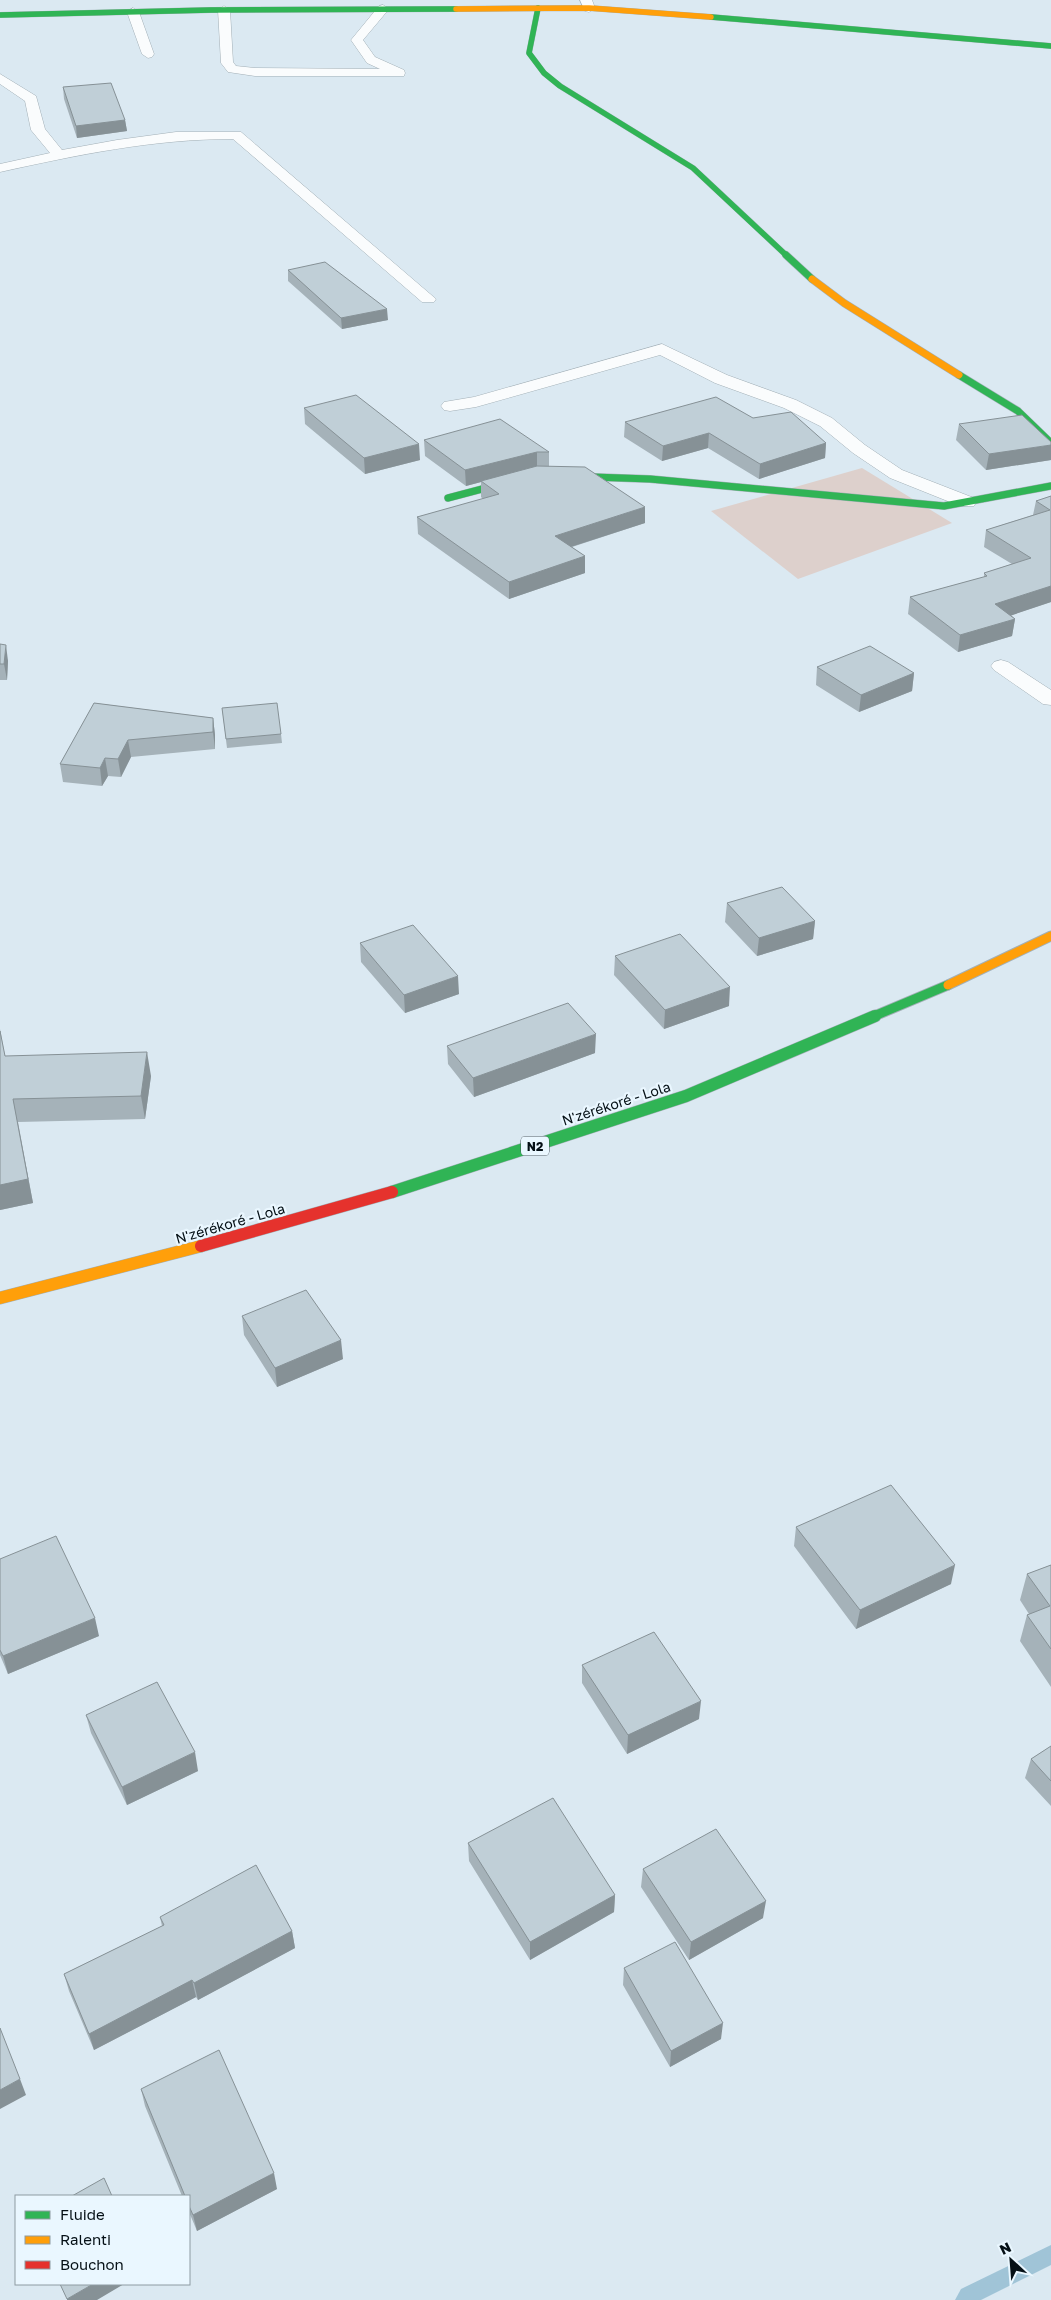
<svg xmlns="http://www.w3.org/2000/svg" width="1051" height="2300" viewBox="0 0 1051 2300" font-family="'Golos Text',sans-serif">
	<style>
		.green { fill: #ddd0cc }
		.lines { fill: none; stroke-linecap: round; stroke-linejoin: round }
		.stream { fill: #a0c4d7; fill-rule: evenodd }
		.street-casing { stroke: #a2afb6; stroke-width: 1 }
		.fast-far3-casing { stroke: #a2afb6; stroke-width: 6 }
		.fast-far2-casing { stroke: #a2afb6; stroke-width: 8 }
		.fast-far1-casing { stroke: #a2afb6; stroke-width: 11 }
		.fast-casing { stroke: #a2afb6; stroke-width: 13 }
		.slow-far3-casing { stroke: #a2afb6; stroke-width: 6 }
		.slow-far2-casing { stroke: #a2afb6; stroke-width: 8 }
		.slow-far1-casing { stroke: #a2afb6; stroke-width: 11 }
		.slow-casing { stroke: #a2afb6; stroke-width: 13 }
		.jam-casing { stroke: #a2afb6; stroke-width: 13 }
		.street { fill: #fafcfd; fill-rule: evenodd }
		.fast-far3 { stroke: #30b455; stroke-width: 5.5 }
		.fast-far2 { stroke: #30b455; stroke-width: 7 }
		.fast-far1 { stroke: #30b455; stroke-width: 9 }
		.fast { stroke: #30b455; stroke-width: 12 }
		.slow-far3 { stroke: #ff9f0a; stroke-width: 5.5 }
		.slow-far2 { stroke: #ff9f0a; stroke-width: 7 }
		.slow-far1 { stroke: #ff9f0a; stroke-width: 9 }
		.slow { stroke: #ff9f0a; stroke-width: 12 }
		.jam { stroke: #e5322d; stroke-width: 12 }
		.wall { fill: #a5b2b9 }
		.shaded-wall { fill: #869196 }
		.building { fill: #c0cfd7; stroke: #869196 }
		.labels { text-anchor: middle; dominant-baseline: central; stroke-width: 4.5; stroke-linejoin: round; paint-order: stroke }
		.shield { fill: #eaf7ff; stroke: #4a555c; stroke-width: 1 }
		.shield-label { font-size: 12px; font-weight: bold; fill: #051016 }
		.street-label { font-size: 14px; fill: #051016; stroke: #eaf7ff }
	</style>
	<rect width="100%" height="100%" fill="#dbe9f2"/>
	<!-- green -->
	<path class="green" d="M 862,468 L 952,523 L 798,579 L 711,511 Z"/>
	<g class="lines">
		<!-- stream -->
		<path class="stream" d="M 1051,2245 L 1051,2265 L 981,2300 L 955,2300 L 961,2289 Z"/>
		<defs>
			<path id="street" d="M 580,0 L 592,0 L 595,8 L 589,12 L 585,11 Z
				M 383,5 L 389,9 L 363,40 L 375,57 L 404,70 L 405,73 L 404,76 L 255,76 L 228,72 L 221,63 L 218,10 L 224,6 L 230,10 L 233,62 L 236,66 L 255,68 L 380,69 L 367,63 L 351,40 L 379,6 Z
				M 133,8 L 139,12 L 154,54 L 152,57 L 148,58 L 142,54 L 127,12 Z
				M 0,74 L 36,96 L 45,129 L 62,150 L 117,140 L 176,132 L 241,132 L 436,299 L 434,302 L 422,302 L 233,139 C 153,139 77,155 0,172 L 0,164 L 50,153 L 31,130 L 25,101 L 0,84 Z
				M 662,344 L 727,375 L 796,400 L 832,418 L 865,445 L 902,470 L 974,498 L 976,502 L 974,506 L 960,506 L 890,478 L 853,453 L 820,426 L 784,408 L 715,383 L 660,355 L 476,407 L 450,411 L 444,410 L 441,406 L 444,402 L 474,397 Z
				M 1001,660 L 1008,662 L 1051,690 L 1051,705 L 1043,704 L 994,670 L 991,666 L 994,662 Z"/>
			<path id="fast-far3" d="M 538,8 L 529,53 L 544,73 L 560,86 L 693,168 L 787,256
				M 0,15 L 211,10 L 456,9
				M 711,17 L 1051,46"/>
			<path id="fast-far2" d="M 786,255 L 812,279
				M 959,375 L 1018,411 L 1051,443
				M 564,476 L 650,479 L 944,506 L 1051,486
				M 448,498 L 516,480"/>
			<path id="fast-far1" d="M 872,1017 L 948,985"/>
			<path id="fast" d="M 392,1192 L 686,1096 L 875,1016"/>
			<path id="slow-far3" d="M 456,9 L 589,8 L 711,17"/>
			<path id="slow-far2" d="M 812,279 L 844,303 L 959,375"/>
			<path id="slow-far1" d="M 948,985 L 1051,936"/>
			<path id="slow" d="M 0,1298 L 201,1246"/>
			<path id="jam" d="M 201,1246 L 392,1192"/>
		</defs>
		<!-- street casing -->
		<use href="#street" class="street-casing"/>
		<!-- fast-far3 casing -->
		<use href="#fast-far3" class="fast-far3-casing"/>
		<!-- fast-far2 casing -->
		<use href="#fast-far2" class="fast-far2-casing"/>
		<!-- fast-far1 casing -->
		<use href="#fast-far1" class="fast-far1-casing"/>
		<!-- fast casing -->
		<use href="#fast" class="fast-casing"/>
		<!-- slow-far3 casing -->
		<use href="#slow-far3" class="slow-far3-casing"/>
		<!-- slow-far2 casing -->
		<use href="#slow-far2" class="slow-far2-casing"/>
		<!-- slow-far1 casing -->
		<use href="#slow-far1" class="slow-far1-casing"/>
		<!-- slow casing -->
		<use href="#slow" class="slow-casing"/>
		<!-- jam casing -->
		<use href="#jam" class="jam-casing"/>
		<!-- street -->
		<use href="#street" class="street"/>
		<!-- fast-far3 -->
		<use href="#fast-far3" class="fast-far3"/>
		<!-- fast-far2 -->
		<use href="#fast-far2" class="fast-far2"/>
		<!-- fast-far1 -->
		<use href="#fast-far1" class="fast-far1"/>
		<!-- fast -->
		<use href="#fast" class="fast"/>
		<!-- slow-far3 -->
		<use href="#slow-far3" class="slow-far3"/>
		<!-- slow-far2 -->
		<use href="#slow-far2" class="slow-far2"/>
		<!-- slow-far1 -->
		<use href="#slow-far1" class="slow-far1"/>
		<!-- slow -->
		<use href="#slow" class="slow"/>
		<!-- jam -->
		<use href="#jam" class="jam"/>
	</g>
	<!-- wall -->
	<path class="wall" d="M 63,87 L 125,120 L 127,131 L 77,138 L 64,99 Z
		M 288,270 L 388,320 L 342,329 L 288,281 Z
		M 304,408 L 420,460 L 365,474 L 305,424 Z
		M 753,418 L 826,443 L 825,458 L 759,479 L 708,448 L 662,461 L 624,437 L 625,422 Z
		M 959,424 L 1051,460 L 986,470 L 956,440 Z
		M 424,440 L 549,452 L 549,466 L 645,523 L 572,547 L 585,556 L 585,573 L 509,599 L 418,534 L 417,517 L 483,499 L 481,497 L 481,482 L 466,486 L 425,456 Z
		M 1051,496 L 1051,602 L 1011,615 L 1015,619 L 1012,636 L 958,652 L 908,614 L 910,597 L 984,577 L 984,573 L 1012,564 L 984,547 L 986,530 L 1033,515 L 1036,501 Z
		M 0,644 L 8,661 L 7,680 L 0,680 Z
		M 817,667 L 914,673 L 912,691 L 859,712 L 816,685 Z
		M 94,703 L 213,718 L 215,735 L 215,749 L 131,757 L 121,777 L 108,776 L 102,786 L 63,782 L 60,764 Z
		M 222,708 L 281,734 L 282,743 L 227,748 Z
		M 727,903 L 815,921 L 813,939 L 757,956 L 725,922 Z
		M 360,943 L 459,994 L 405,1013 L 361,962 Z
		M 615,956 L 729,1006 L 664,1029 L 614,975 Z
		M 0,1029 L 5,1056 L 151,1076 L 145,1119 L 18,1122 L 33,1203 L 0,1210 Z
		M 447,1046 L 595,1053 L 474,1097 L 448,1064 Z
		M 242,1316 L 343,1359 L 277,1387 L 244,1335 Z
		M 796,1527 L 951,1584 L 856,1629 L 794,1546 Z
		M 0,1559 L 99,1636 L 8,1674 L 0,1655 Z
		M 1051,1565 L 1051,1687 L 1020,1641 L 1027,1615 L 1029,1614 L 1020,1600 L 1027,1574 Z
		M 582,1665 L 699,1719 L 627,1754 L 582,1683 Z
		M 86,1715 L 198,1771 L 127,1805 L 91,1733 Z
		M 1051,1746 L 1051,1806 L 1025,1778 L 1031,1759 Z
		M 468,1843 L 615,1895 L 614,1912 L 530,1960 L 469,1861 Z
		M 643,1869 L 763,1918 L 689,1960 L 641,1887 Z
		M 160,1917 L 292,1931 L 295,1948 L 198,2000 L 196,1997 L 94,2050 L 69,1991 L 64,1974 L 162,1926 Z
		M 624,1968 L 721,2039 L 670,2067 L 623,1985 Z
		M 141,2089 L 277,2189 L 197,2231 L 189,2212 L 189,2196 L 182,2196 L 145,2106 Z"/>
	<!-- shaded-wall -->
	<path class="shaded-wall" d="M 125,120 L 127,131 L 77,138 L 76,126 Z
		M 387,309 L 388,320 L 342,329 L 341,318 Z
		M 709,433 L 708,448 L 662,461 L 663,446 Z
		M 826,443 L 825,458 L 759,479 L 760,464 Z
		M 419,444 L 420,460 L 365,474 L 364,458 Z
		M 1051,445 L 1051,460 L 986,470 L 989,454 Z
		M 537,452 L 537,468 L 481,481 L 481,482 L 466,486 L 465,470 Z
		M 645,507 L 645,523 L 555,552 L 555,536 Z
		M 585,556 L 585,573 L 509,599 L 509,582 Z
		M 1051,586 L 1051,602 L 992,622 L 995,604 Z
		M 1015,619 L 1012,636 L 958,652 L 960,635 Z
		M 6,645 L 8,661 L 7,680 L 4,664 Z
		M 914,673 L 912,691 L 859,712 L 861,695 Z
		M 213,718 L 215,735 L 215,749 L 213,732 Z
		M 128,740 L 131,757 L 121,777 L 118,759 Z
		M 105,758 L 108,776 L 102,786 L 100,768 Z
		M 815,921 L 813,939 L 757,956 L 759,938 Z
		M 458,976 L 459,994 L 405,1013 L 404,995 Z
		M 730,987 L 729,1006 L 664,1029 L 665,1010 Z
		M 596,1034 L 595,1053 L 474,1097 L 473,1078 Z
		M 147,1052 L 151,1076 L 145,1119 L 141,1096 Z
		M 13,1099 L 33,1203 L 0,1210 L 0,1185 Z
		M 341,1340 L 343,1359 L 277,1387 L 275,1368 Z
		M 955,1565 L 951,1584 L 856,1629 L 860,1610 Z
		M 95,1618 L 99,1636 L 8,1674 L 3,1656 Z
		M 701,1701 L 699,1719 L 627,1754 L 628,1735 Z
		M 195,1752 L 198,1771 L 127,1805 L 122,1787 Z
		M 615,1895 L 614,1912 L 530,1960 L 530,1942 Z
		M 766,1901 L 763,1918 L 689,1960 L 691,1942 Z
		M 292,1931 L 295,1948 L 198,2000 L 194,1983 Z
		M 192,1980 L 196,1997 L 94,2050 L 89,2034 Z
		M 723,2023 L 721,2039 L 670,2067 L 671,2051 Z
		M 20,2079 L 26,2095 L 0,2109 L 0,2090 Z
		M 274,2173 L 277,2189 L 197,2231 L 193,2215 Z
		M 93,2284 L 124,2284 L 97,2300 L 67,2300 L 67,2299 Z"/>
	<!-- building -->
	<path class="building" d="M 111,83 L 125,120 L 76,126 L 63,87 Z
		M 325,262 L 387,309 L 341,318 L 288,270 Z
		M 356,395 L 419,444 L 364,458 L 304,408 Z
		M 716,397 L 753,418 L 791,412 L 826,443 L 760,464 L 709,433 L 663,446 L 625,422 Z
		M 1022,415 L 1051,442 L 1051,445 L 989,454 L 959,424 Z
		M 500,419 L 549,452 L 537,452 L 465,470 L 424,440 Z
		M 537,466 L 585,467 L 645,507 L 555,536 L 585,556 L 509,582 L 417,517 L 499,494 L 481,481 Z
		M 1051,496 L 1051,586 L 995,604 L 1015,619 L 960,635 L 910,597 L 987,576 L 984,573 L 1031,558 L 986,530 L 1050,510 L 1036,501 Z
		M 0,644 L 6,645 L 4,664 L 0,664 Z
		M 870,646 L 914,673 L 861,695 L 817,667 Z
		M 94,703 L 213,718 L 213,732 L 128,740 L 118,759 L 105,758 L 100,768 L 60,764 Z
		M 277,703 L 281,734 L 226,739 L 222,708 Z
		M 782,887 L 815,921 L 759,938 L 727,903 Z
		M 413,925 L 458,976 L 404,995 L 360,943 Z
		M 680,934 L 730,987 L 665,1010 L 615,956 Z
		M 568,1003 L 596,1034 L 473,1078 L 447,1046 Z
		M 0,1031 L 5,1056 L 147,1052 L 141,1096 L 13,1099 L 28,1179 L 0,1185 Z
		M 306,1290 L 341,1340 L 275,1368 L 242,1316 Z
		M 891,1485 L 955,1565 L 860,1610 L 796,1527 Z
		M 56,1536 L 95,1618 L 3,1656 L 0,1650 L 0,1559 Z
		M 1051,1565 L 1051,1649 L 1027,1615 L 1050,1606 L 1027,1574 Z
		M 654,1632 L 701,1701 L 628,1735 L 582,1665 Z
		M 157,1682 L 195,1752 L 122,1787 L 86,1715 Z
		M 1051,1746 L 1051,1781 L 1031,1759 Z
		M 553,1798 L 615,1895 L 530,1942 L 468,1843 Z
		M 716,1829 L 766,1901 L 691,1942 L 643,1869 Z
		M 256,1865 L 292,1931 L 194,1983 L 192,1980 L 89,2034 L 64,1974 L 164,1925 L 160,1917 Z
		M 675,1942 L 723,2023 L 671,2051 L 624,1968 Z
		M 0,2028 L 20,2079 L 0,2090 Z
		M 219,2050 L 274,2173 L 193,2215 L 189,2206 L 189,2196 L 185,2196 L 141,2089 Z
		M 104,2178 L 112,2196 L 72,2196 Z
		M 60,2284 L 93,2284 L 67,2299 Z"/>
	<g class="labels">
		<!-- shield labels -->
		<rect class="shield" x="521" y="1136.5" width="28" height="19" rx="4"/>
		<g class="shield-label">
			<text x="535" y="1146">N2</text>
		</g>
		<!-- street labels -->
		<g class="street-label">
			<text transform="translate(616 1103) rotate(-18)">N'zérékoré - Lola</text>
			<text transform="translate(230 1223) rotate(-16)">N'zérékoré - Lola</text>
		</g>
	</g>
	<!-- legend -->
	<rect x="15" y="2195" width="175" height="90" fill="#eaf7ff" stroke="#8e9ba2"/>
	<rect x="25" y="2211" width="25" height="8" fill="#30b455" stroke="#8e9ba2"/>
	<text x="60" y="2220" font-size="15" fill="#051016">Fluide</text>
	<rect x="25" y="2236" width="25" height="8" fill="#ff9f0a" stroke="#8e9ba2"/>
	<text x="60" y="2245" font-size="15" fill="#051016">Ralenti</text>
	<rect x="25" y="2261" width="25" height="8" fill="#e5322d" stroke="#8e9ba2"/>
	<text x="60" y="2270" font-size="15" fill="#051016">Bouchon</text>
	<!-- north arrow -->
	<g transform="translate(1011 2260) rotate(334)" stroke="#eaf7ff" stroke-width="4" paint-order="stroke">
	<path d="M0-4L9 19L0 12L-9 19Z" fill="#051016"/>
	<text y="-8" font-size="14" font-weight="bold" text-anchor="middle" fill="#051016">N</text>
	</g>
</svg>
